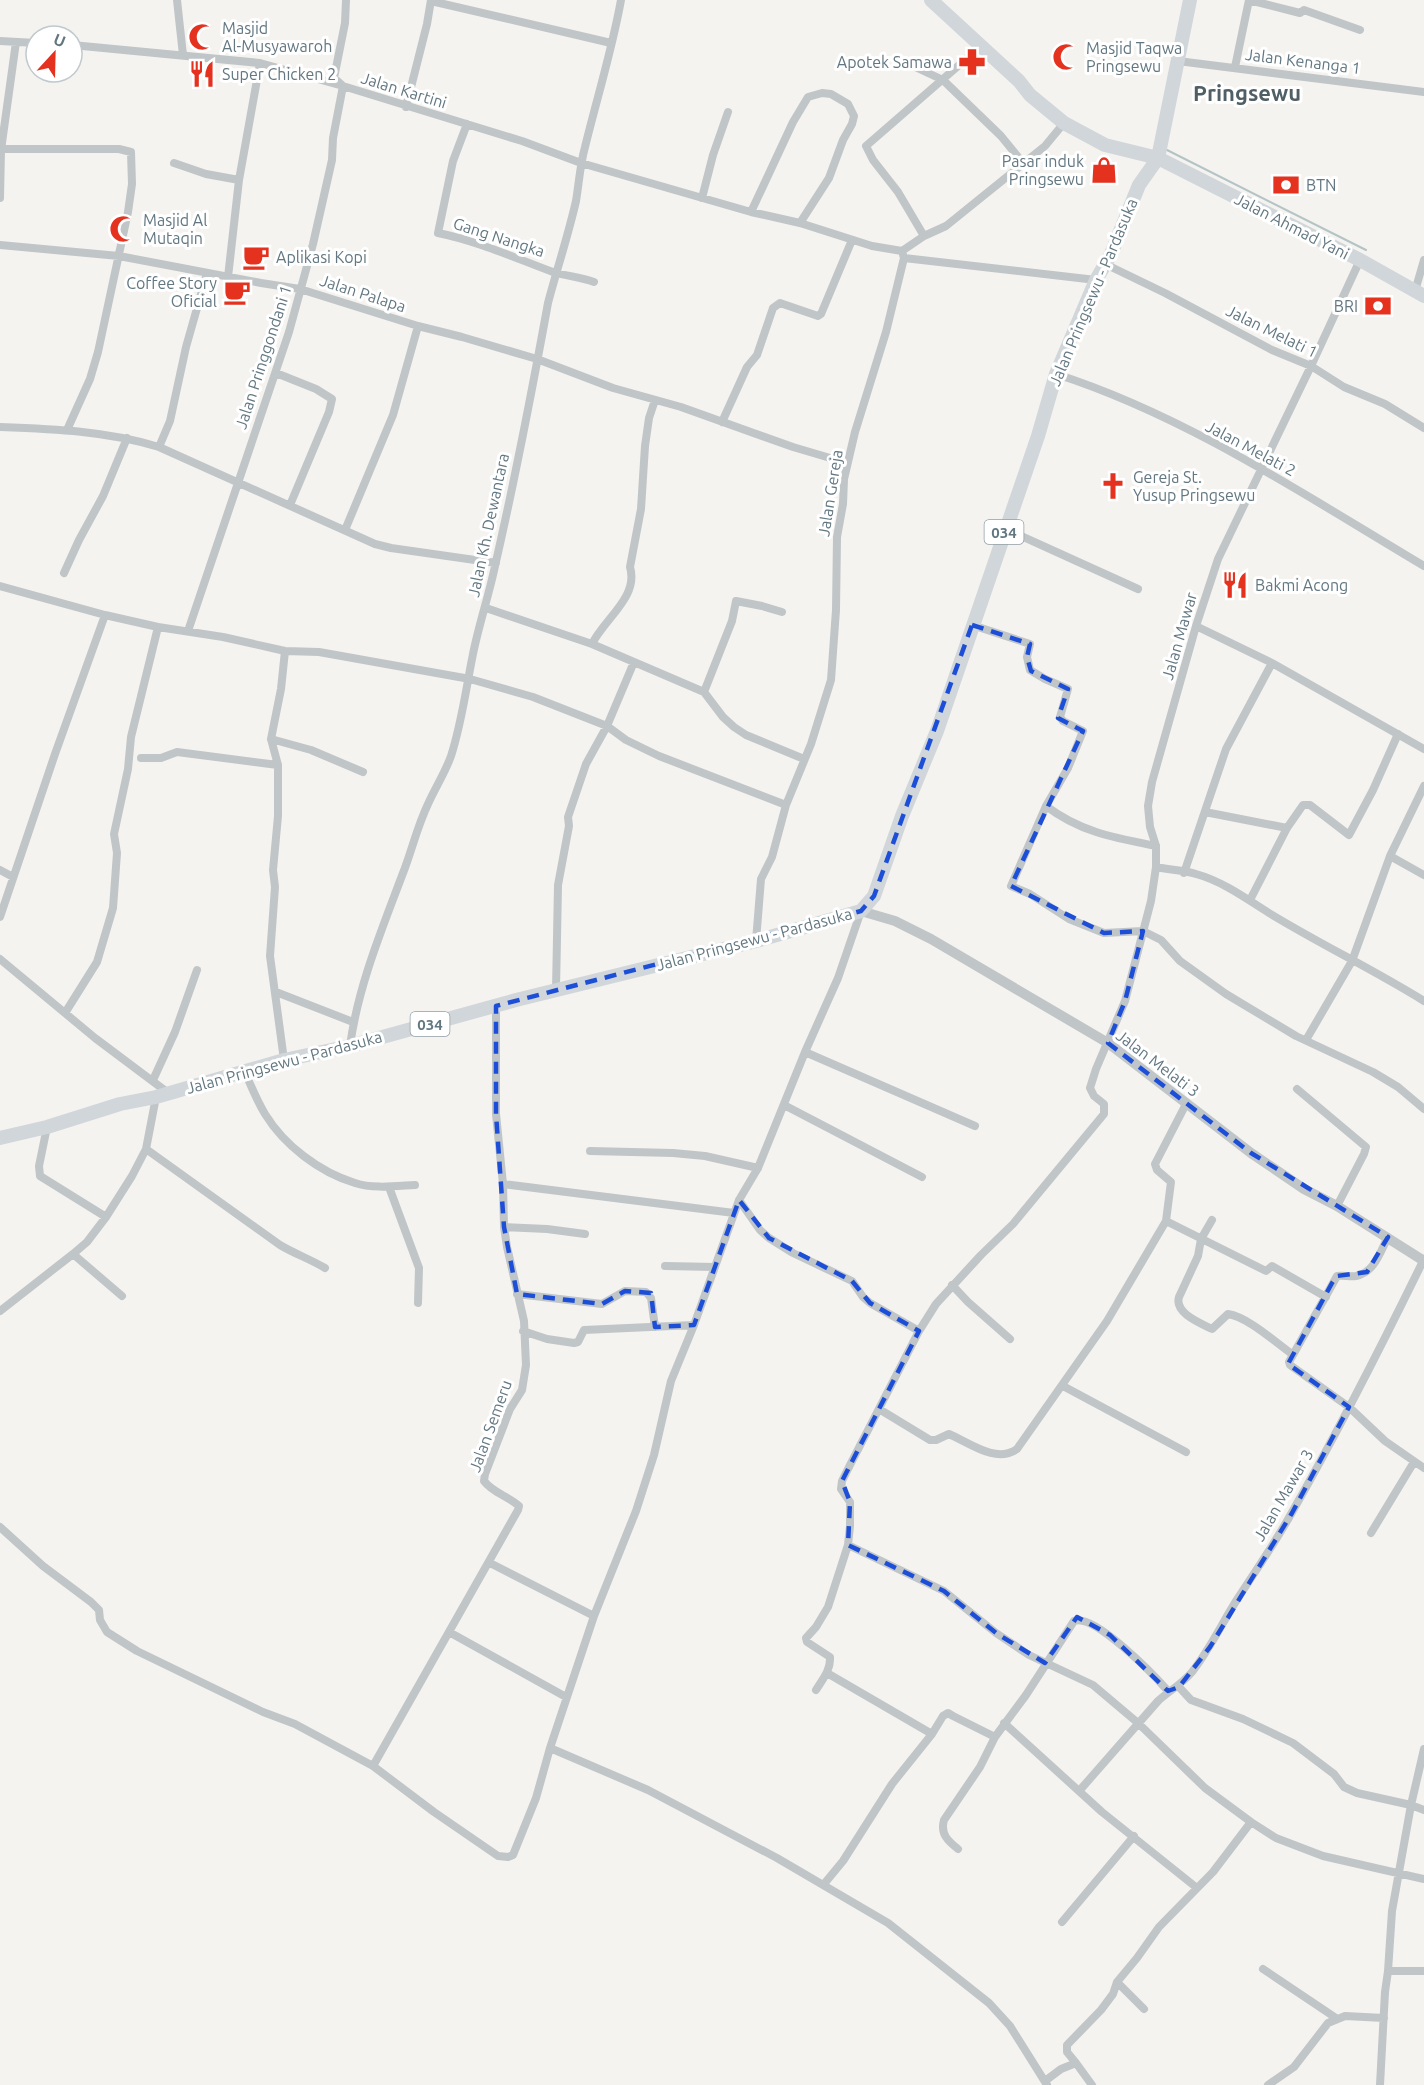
<svg xmlns="http://www.w3.org/2000/svg" width="1424" height="2085" viewBox="0 0 1424 2085" font-family="Ubuntu,sans-serif">
	<style>
		.lines { fill: none; stroke-linecap: round; stroke-linejoin: round }
		.stream { stroke: #b4c3c5; stroke-width: 2 }
		.minor { stroke: #c0c5c7; stroke-width: 8 }
		.tertiary { stroke: #c0c5c7; stroke-width: 10 }
		.primary { stroke: #d0d6d9; stroke-width: 14 }
		.trunk { stroke: #d0d6d9; stroke-width: 14 }
		.marked { fill: none; stroke: #1d4ed8; stroke-width: 4.5; stroke-dasharray: 12 8; stroke-linejoin: round }
		.labels { text-anchor: middle; dominant-baseline: central; stroke-width: 6; stroke-linejoin: round; paint-order: stroke }
		.shield { fill: #fff; stroke: #91a0a7; stroke-width: 1.5 }
		.shield-label { font-size: 15px; font-weight: bold; fill: #627781 }
		.poi-label { font-size: 16px; fill: #627781; stroke: #fff; text-anchor: start }
		.street-label { font-size: 16px; fill: #627781; stroke: #fff }
		.district-label { font-size: 22px; font-weight: bold; fill: #505f66; stroke: #fff }
	</style>
	<rect width="100%" height="100%" fill="#f4f3ef"/>
	<g class="lines">
		<!-- stream -->
		<path class="stream" d="M 1167,150 L 1366,250"/>
		<!-- minor -->
		<path class="minor" d="M 177,0 L 183,55
			M 1249,0 L 1300,13 L 1304,10 L 1360,30
			M 431,1 L 611,43
			M 0,41 L 36,43
			M 72,45 L 260,63 L 343,86 L 522,141 L 581,163 L 751,212 L 800,223 L 872,246 L 902,251
			M 898,59 L 943,80 L 1001,136 L 1023,163
			M 1178,61 L 1424,92
			M 1235,67 L 1249,0
			M 406,107 L 427,24 L 431,0
			M 467,124 L 453,161 L 438,233 C 478,241 515,258 553,272 C 566,276 580,277 594,282
			M 0,149 L 119,149 L 131,152 L 132,184 L 128,212 L 98,352 L 90,379 L 67,430
			M 174,163 L 206,174 L 239,180
			M 0,198 L 1,150 L 16,42
			M 702,198 L 713,155 L 728,112
			M 751,212 L 793,122 L 808,97 L 822,93 L 831,94 L 848,104 L 854,116 L 852,124 L 843,140 L 829,178 L 800,223
			M 924,236 L 898,192 L 873,160 L 866,146 L 981,46
			M 0,245 L 119,256 L 261,283 L 300,289 L 418,326 L 462,337 L 537,359 L 613,388 L 681,407 L 793,447 L 847,463
			M 902,251 L 924,236 L 946,226 L 1045,146 L 1064,123
			M 904,258 L 1096,280
			M 1105,264 L 1165,293 L 1272,350 L 1311,366 L 1344,387 L 1385,404 L 1424,428
			M 228,277 L 239,180 L 260,63
			M 1415,291 L 1424,260
			M 276,373 L 316,389 L 332,399 L 329,412 L 290,505
			M 1056,374 C 1187,416 1306,496 1424,566
			M 722,422 L 747,367 L 757,355 L 773,308 L 780,303 L 818,316 L 821,314 L 852,240
			M 0,427 C 54,429 107,431 159,447 L 375,544 L 391,548 L 496,563
			M 159,447 L 170,421 L 186,347 L 207,273
			M 1006,529 L 1138,589
			M 345,530 L 393,415 L 418,326
			M 64,573 L 79,540 L 103,496 L 127,438
			M 0,586 L 105,615 L 158,627 L 223,637 L 285,651 L 319,652 L 470,679 L 533,697 L 607,726 L 626,740 L 659,756 L 786,805
			M 486,608 L 592,644 L 704,692 L 723,717 L 734,727 L 746,735 L 804,759
			M 972,625 L 1030,644 L 1027,657 L 1030,670 L 1045,679 L 1068,689 L 1060,717 L 1063,721 L 1083,731 L 1068,768 L 1046,806 L 1011,886 L 1030,894 L 1069,919 L 1104,933 L 1143,931 L 1161,940 L 1180,961 L 1226,994 L 1296,1036 L 1373,1072 L 1398,1087 L 1424,1109
			M 1196,626 L 1272,663 L 1424,749
			M 188,631 L 289,332 L 313,244 L 332,160 L 333,138 L 343,86 L 334,78 L 345,23 L 346,0
			M 592,644 C 604,619 639,597 630,567 L 641,509 L 645,446 L 649,418 L 655,400
			M 704,692 L 732,621 L 736,601 L 762,606 L 782,612
			M 271,739 L 311,750 L 363,772
			M 141,758 L 161,758 L 177,752 L 278,765
			M 1046,806 C 1080,832 1115,838 1156,846
			M 1205,812 L 1287,828
			M 1390,856 L 1424,875
			M 1156,867 C 1169,870 1184,870 1196,874 C 1222,881 1247,899 1269,913 C 1320,944 1374,970 1424,1001
			M 0,870 L 13,877
			M 1184,873 L 1226,749 L 1272,663
			M 1250,900 L 1287,828 L 1303,805 L 1310,805 L 1349,835 L 1373,790 L 1398,734
			M 0,917 L 55,754 L 105,615
			M 756,941 L 761,879 L 772,857 L 786,805 L 811,744 L 831,680 L 836,610 L 837,537 L 843,504 L 844,479 L 855,432 L 886,332 L 904,258 L 902,251
			M 0,959 L 95,1038 L 167,1092
			M 556,990 L 558,885 L 569,826 L 568,817 L 586,764 L 607,726 L 634,662
			M 276,992 L 353,1022
			M 65,1013 L 97,962 L 113,908 L 117,853 L 114,834 L 128,769 L 131,737 L 158,627
			M 1306,1040 L 1352,961 L 1390,856 L 1424,786
			M 350,1046 C 358,986 382,929 403,873 C 412,850 417,827 428,804 C 435,788 445,773 451,756 C 462,722 466,688 473,654 C 479,624 489,595 495,566 C 515,479 532,391 548,303 C 557,269 568,236 576,201 C 579,183 580,165 585,147 C 597,98 612,50 621,0
			M 805,1052 L 975,1126
			M 284,1060 L 270,956 L 275,887 L 273,870 L 278,816 L 278,765 L 271,739 L 281,689 L 285,651
			M 245,1072 C 251,1086 257,1101 265,1114 C 284,1145 319,1172 355,1183 C 373,1189 396,1186 415,1185
			M 153,1080 L 175,1032 L 197,970
			M 1297,1089 L 1366,1147 L 1364,1154 L 1337,1206
			M 784,1105 L 922,1177
			M 47,1127 L 39,1166 L 40,1176 L 106,1217
			M 146,1149 L 280,1245 C 295,1254 310,1259 325,1268
			M 590,1151 L 673,1153 L 705,1156 L 758,1168
			M 503,1184 L 734,1213
			M 389,1187 L 419,1268 L 418,1303
			M 739,1200 L 760,1230 L 769,1238 L 793,1253 L 852,1281 L 863,1297 L 870,1303 L 919,1331
			M 1212,1220 L 1201,1239 L 1198,1256 L 1179,1297 C 1174,1313 1200,1323 1212,1329 L 1228,1314 C 1248,1317 1275,1342 1292,1354
			M 1166,1221 L 1266,1271 L 1272,1266 L 1279,1270 L 1326,1297
			M 504,1227 L 547,1229 L 585,1234
			M 1388,1237 C 1380,1252 1375,1272 1356,1276 C 1350,1277 1343,1275 1337,1276 L 1289,1362 L 1290,1365 L 1349,1407 L 1385,1441 L 1424,1468
			M 73,1254 L 122,1296
			M 665,1266 L 715,1267
			M 952,1285 L 968,1302 L 1010,1339
			M 517,1294 L 602,1304 L 625,1291 L 646,1292 L 651,1298 L 655,1327
			M 0,1311 L 73,1254 L 87,1242 L 106,1217 L 132,1176 L 146,1149 L 156,1097
			M 523,1331 L 547,1339 L 574,1343 L 578,1342 L 584,1330 L 694,1325
			M 1063,1386 L 1186,1452
			M 879,1409 L 930,1440 L 936,1440 L 949,1434 C 970,1443 996,1464 1017,1449 L 1107,1321 L 1166,1221 L 1171,1182 L 1157,1170 L 1155,1164 L 1186,1104
			M 0,1527 L 43,1566 L 91,1602 L 99,1610 L 100,1620 L 107,1632 L 137,1651 L 263,1712 L 295,1724 L 373,1766 L 434,1812 L 498,1856 L 508,1857 L 513,1855 L 536,1798 L 550,1748 L 594,1616 L 636,1511 L 654,1455 L 671,1381 L 694,1325 L 739,1200 L 758,1168 L 805,1052 L 838,978 L 861,911
			M 1371,1533 L 1414,1462
			M 848,1545 L 944,1591 L 996,1633 L 1029,1655 L 1093,1685 L 1138,1723 L 1205,1788 L 1251,1822 L 1276,1838 L 1323,1856 L 1424,1879
			M 490,1563 L 594,1616
			M 449,1632 L 566,1697
			M 827,1673 L 932,1734
			M 1179,1687 L 1191,1700 L 1243,1719 L 1293,1743 L 1334,1774 L 1344,1787 L 1357,1793 L 1411,1805 L 1424,1810
			M 816,1690 C 822,1680 831,1670 830,1657 L 807,1642 L 806,1638 L 816,1627 L 828,1607 L 848,1545 L 850,1526 L 850,1502 L 841,1489 L 842,1481 L 850,1465 L 919,1331 L 936,1304 L 981,1255 L 1013,1224 L 1104,1114 L 1104,1104 L 1094,1096 L 1090,1088 L 1096,1069 L 1125,1001 L 1151,901 L 1156,867 L 1156,846 L 1150,827 L 1148,806 L 1152,782 L 1196,626 L 1218,559 L 1311,366 L 1360,260
			M 1004,1723 L 1102,1812 L 1197,1888
			M 550,1748 L 648,1790 L 777,1858 L 888,1923 L 989,2003 L 1010,2026 L 1047,2085
			M 373,1766 L 518,1510 L 519,1506 C 508,1496 493,1493 484,1481 L 485,1474 L 510,1409 L 522,1390 L 526,1365 L 524,1321 L 507,1247 L 504,1227 L 503,1184 L 496,1114 L 496,1006
			M 1080,1790 L 1158,1701 C 1170,1690 1181,1685 1192,1672 C 1210,1649 1222,1623 1238,1598 C 1256,1570 1275,1543 1291,1514 C 1339,1430 1382,1345 1424,1259
			M 958,1849 C 948,1841 940,1834 944,1820 L 980,1767 L 995,1737 L 1026,1695 L 1074,1621 C 1094,1613 1154,1675 1168,1691
			M 824,1884 L 843,1861 L 892,1784 L 932,1734 L 943,1716 L 948,1713 L 953,1716 L 995,1737
			M 1062,1922 L 1134,1836
			M 1263,1969 L 1336,2018
			M 1388,1971 L 1424,1971
			M 1117,1982 L 1144,2009
			M 1076,2063 L 1092,2085
			M 1045,2081 L 1061,2069 L 1076,2063 L 1067,2052 L 1067,2045 L 1101,2010 L 1113,1994 L 1117,1982 L 1137,1958 L 1159,1927 L 1213,1872 L 1251,1822
			M 1268,2085 L 1294,2067 L 1328,2023 L 1345,2016 L 1384,2018
			M 1380,2085 L 1385,1992 L 1388,1971 L 1392,1911 L 1411,1805 L 1424,1749"/>
		<!-- tertiary -->
		<path class="tertiary" d="M 861,911 L 895,921 L 931,939 L 1108,1043 L 1251,1153 L 1304,1189 L 1337,1206 L 1424,1261"/>
		<!-- primary -->
		<path class="primary" d="M 0,1138 L 47,1127 L 120,1104 L 156,1097 L 284,1060 L 350,1046 L 516,1000 L 756,941 L 861,911 L 874,896 L 902,816 L 937,731 L 1038,436 L 1056,374 L 1096,280 L 1111,254 L 1139,185 L 1158,158"/>
		<!-- trunk -->
		<path class="trunk" d="M 931,0 L 1019,81 L 1030,95 L 1064,123 L 1105,145 L 1158,158 L 1360,260 L 1424,296
			M 1158,158 L 1190,0"/>
	</g>
	<!-- marked area -->
	<path class="marked" d="M 972,625 L 1030,644 L 1027,657 L 1031,671 L 1068,689 L 1058,718 L 1083,731 L 1011,886 L 1104,933 L 1143,931 L 1125,1001 L 1108,1043 L 1251,1153 L 1388,1237 L 1367,1272 L 1337,1276 L 1332,1283 L 1288,1364 L 1349,1407 L 1292,1513 L 1210,1647 L 1179,1687 L 1168,1691 L 1110,1635 L 1077,1617 L 1045,1663 L 996,1633 L 944,1591 L 848,1545 L 850,1502 L 842,1481 L 919,1331 L 870,1303 L 852,1281 L 769,1238 L 739,1200 L 694,1325 L 655,1327 L 651,1293 L 625,1291 L 602,1304 L 517,1294 L 504,1227 L 496,1114 L 496,1006 L 861,911 L 874,896 Z"/>
	<!-- icons -->
	<defs>
		<symbol id="mosque-bare" viewBox="-9 -9 18 18"><path d="M3.5-4.9A6 6 0 1 0 3.5 4.9A5 5 0 1 1 3.5-4.9Z" fill="#e4321f" stroke="#fff" stroke-width="2.5" paint-order="stroke"/></symbol>
		<symbol id="pharmacy-bare" viewBox="-9 -9 18 18"><path d="M-2-6h4v4h4v4h-4v4h-4v-4h-4v-4h4Z" fill="#e4321f" stroke="#fff" stroke-width="2.5" paint-order="stroke"/></symbol>
		<symbol id="restaurant-bare" viewBox="-9 -9 18 18"><path d="M-5-6h1v4h1v-4h1v4h1v-4h1v5L-1.5 .5V6h-2V.5L-5-1ZM5-6V6H3V1.5H1.5Q1.5-4 5-6Z" fill="#e4321f" stroke="#fff" stroke-width="2.5" paint-order="stroke"/></symbol>
		<symbol id="shop-bare" viewBox="-9 -9 18 18"><path d="M-5-2.5h2.3a2.7 3.5 0 0 1 5.4 0H5L5.5 6h-11ZM-1.5-2.5h3a1.5 2.3 0 0 0-3 0Z" fill="#e4321f" stroke="#fff" stroke-width="2.5" paint-order="stroke"/></symbol>
		<symbol id="bank-bare" viewBox="-9 -9 18 18"><path d="M-6-4H6V4H-6ZM0-2.3a2.3 2.3 0 1 0 0 4.6a2.3 2.3 0 1 0 0-4.6Z" fill="#e4321f" stroke="#fff" stroke-width="2.5" paint-order="stroke"/></symbol>
		<symbol id="cafe-bare" viewBox="-9 -9 18 18"><path d="M-5.5-4.5H6V0H3Q3 3.5 0 3.5H-2.5Q-5.5 3.5-5.5 0ZM3-3.2v2h1.7v-2ZM-6 4.5H4V6H-6Z" fill="#e4321f" stroke="#fff" stroke-width="2.5" paint-order="stroke"/></symbol>
		<symbol id="church-bare" viewBox="-9 -9 18 18"><path d="M-1.2-6h2.4v3.5h3.3v2.4h-3.3V6h-2.4V-.1h-3.3v-2.4h3.3Z" fill="#e4321f" stroke="#fff" stroke-width="2.5" paint-order="stroke"/></symbol>
	</defs>
	<g fill-rule="evenodd">
		<use href="#mosque-bare" x="183" y="18" width="38" height="38"/>
		<use href="#mosque-bare" x="1047" y="38" width="38" height="38"/>
		<use href="#pharmacy-bare" x="953" y="43" width="38" height="38"/>
		<use href="#restaurant-bare" x="183" y="55" width="38" height="38"/>
		<use href="#shop-bare" x="1085" y="151" width="38" height="38"/>
		<use href="#bank-bare" x="1267" y="166" width="38" height="38"/>
		<use href="#mosque-bare" x="104" y="210" width="38" height="38"/>
		<use href="#cafe-bare" x="237" y="238" width="38" height="38"/>
		<use href="#cafe-bare" x="218" y="273" width="38" height="38"/>
		<use href="#bank-bare" x="1359" y="287" width="38" height="38"/>
		<use href="#church-bare" x="1094" y="467" width="38" height="38"/>
		<use href="#restaurant-bare" x="1216" y="566" width="38" height="38"/>
	</g>
	<g class="labels">
		<!-- shield labels -->
		<g class="shield">
			<rect x="984.5" y="520" width="39" height="24" rx="4.5"/>
			<rect x="410.5" y="1012" width="39" height="24" rx="4.5"/>
		</g>
		<g class="shield-label">
			<text x="1004" y="532">034</text>
			<text x="430" y="1024">034</text>
		</g>
		<!-- poi labels -->
		<g class="poi-label">
			<text x="222" y="28">Masjid<tspan x="222" dy="18">Al-Musyawaroh</tspan></text>
			<text x="1086" y="48">Masjid Taqwa<tspan x="1086" dy="18">Pringsewu</tspan></text>
			<text x="952" y="62" text-anchor="end">Apotek Samawa</text>
			<text x="222" y="74">Super Chicken 2</text>
			<text x="1084" y="161" text-anchor="end">Pasar induk<tspan x="1084" dy="18">Pringsewu</tspan></text>
			<text x="1306" y="185">BTN</text>
			<text x="143" y="220">Masjid Al<tspan x="143" dy="18">Mutaqin</tspan></text>
			<text x="276" y="257">Aplikasi Kopi</text>
			<text x="217" y="283" text-anchor="end">Coffee Story<tspan x="217" dy="18">Oficial</tspan></text>
			<text x="1358" y="306" text-anchor="end">BRI</text>
			<text x="1133" y="477">Gereja St.<tspan x="1133" dy="18">Yusup Pringsewu</tspan></text>
			<text x="1255" y="585">Bakmi Acong</text>
		</g>
		<!-- street labels -->
		<g class="street-label">
			<text transform="translate(1303 61) rotate(7)">Jalan Kenanga 1</text>
			<text transform="translate(404 90) rotate(17)">Jalan Kartini</text>
			<text transform="translate(1292 226) rotate(27)">Jalan Ahmad Yani</text>
			<text transform="translate(499 237) rotate(18)">Gang Nangka</text>
			<text transform="translate(1093 292) rotate(-67)">Jalan Pringsewu - Pardasuka</text>
			<text transform="translate(363 293) rotate(18)">Jalan Palapa</text>
			<text transform="translate(1272 331) rotate(26)">Jalan Melati 1</text>
			<text transform="translate(263 357) rotate(-72)">Jalan Pringgondani 1</text>
			<text transform="translate(1251 448) rotate(28)">Jalan Melati 2</text>
			<text transform="translate(830 493) rotate(-81)">Jalan Gereja</text>
			<text transform="translate(488 525) rotate(-78)">Jalan Kh. Dewantara</text>
			<text transform="translate(1179 636) rotate(-74)">Jalan Mawar</text>
			<text transform="translate(754 939) rotate(-15)">Jalan Pringsewu - Pardasuka</text>
			<text transform="translate(284 1062) rotate(-15)">Jalan Pringsewu - Pardasuka</text>
			<text transform="translate(1158 1063) rotate(37)">Jalan Melati 3</text>
			<text transform="translate(490 1426) rotate(-70)">Jalan Semeru</text>
			<text transform="translate(1283 1495) rotate(-60)">Jalan Mawar 3</text>
		</g>
		<!-- district labels -->
		<g class="district-label">
			<text x="1247" y="92">Pringsewu</text>
		</g>
	</g>
	<!-- north arrow -->
	<g transform="translate(54 54) rotate(22)"><circle r="28" fill="#ffffff" stroke="#c0c9cd" stroke-width="1.5"/>
	<path d="M0-4.5L10 22L0 15L-10 22Z" fill="#e4321f"/>
	<text y="-9" font-size="16" font-weight="bold" text-anchor="middle" fill="#627781">U</text>
	</g>
</svg>
